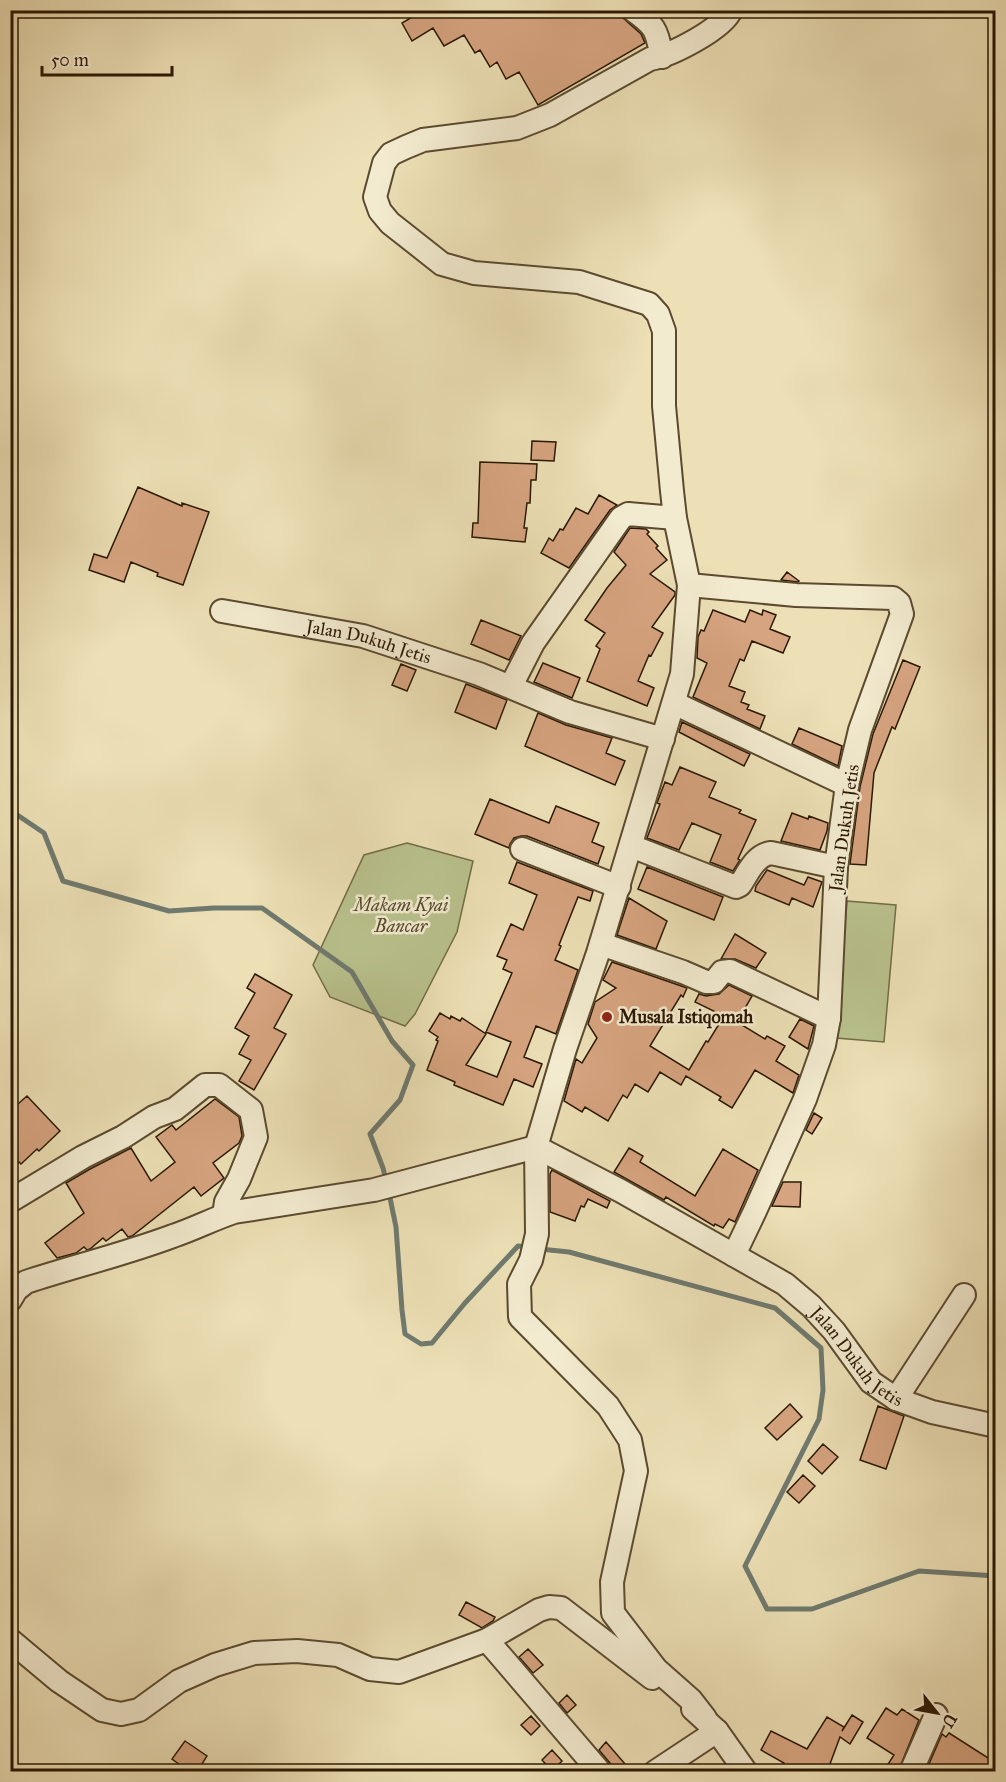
<svg xmlns="http://www.w3.org/2000/svg" width="1006" height="1782" viewBox="0 0 1006 1782" font-family="'IM FELL Great Primer',serif">
	<style>
		.green { fill: #b9c28d; stroke: #726d48; stroke-width: 1.5 }
		.lines { fill: none; stroke-linecap: round; stroke-linejoin: round }
		.stream { stroke: #6f7a6f; stroke-width: 5 }
		.building { fill: #d6a480; stroke: #2a1802; stroke-width: 1.5 }
		.minor-casing { stroke: #5b4a2f; stroke-width: 26 }
		.minor { stroke: #f3ebd0; stroke-width: 22 }
		.poi-dot { fill: #8f2418; stroke: #f3ebd0; stroke-width: 2 }
		.labels { text-anchor: middle; dominant-baseline: central; stroke-width: 5; stroke-linejoin: round; paint-order: stroke }
		.street-label { font-size: 18px; fill: #2a1802; stroke: #f3ebd0 }
		.park-label { font-size: 18px; font-style: italic; fill: #554b2c; stroke: #f3ebd0 }
		.poi-label { font-size: 18px; font-weight: bold; fill: #2a1802; stroke: #f3ebd0; text-anchor: start }
	</style>
	<rect width="100%" height="100%" fill="#ede0b6"/>
	<filter id="stains"><feTurbulence type="fractalNoise" baseFrequency=".00333" numOctaves="4"/><feColorMatrix values="0 0 0 0 .2 0 0 0 0 .09 0 0 0 0 .02 0 0 0 .5 -.17"/></filter>
	<radialGradient id="worn" r=".72"><stop offset=".6" stop-color="#630" stop-opacity="0"/><stop offset="1" stop-color="#630" stop-opacity=".3"/></radialGradient>
	<!-- green -->
	<path class="green" d="M 407,843 L 473,861 L 457,932 L 415,1014 L 405,1026 L 330,997 L 313,965 L 364,855 Z
		M 847,901 L 896,905 L 884,1042 L 836,1038 Z"/>
	<g class="lines">
		<!-- stream -->
		<path class="stream" d="M 10,810 L 44,833 L 63,881 L 169,911 L 214,908 L 262,908 L 352,972 L 392,1041 L 413,1065 L 400,1100 L 370,1134 L 383,1168 L 386,1181
			M 389,1193 L 396,1227 L 402,1310 L 405,1334 L 421,1344 L 432,1343 L 465,1303 L 518,1246 L 528,1247
			M 540,1249 L 569,1252 L 775,1308 L 821,1348 L 823,1390 L 819,1419 L 745,1566 L 767,1609 L 812,1609 L 919,1571 L 996,1576"/>
	</g>
	<!-- building -->
	<path class="building" d="M 424,10 L 620,10 L 621,16 L 641,34 L 645,43 L 538,105 L 519,72 L 506,79 L 497,62 L 490,67 L 480,50 L 475,53 L 464,35 L 444,46 L 433,28 L 412,41 L 402,23 Z
		M 532,441 L 556,442 L 554,461 L 531,460 Z
		M 480,462 L 537,464 L 536,480 L 531,480 L 530,503 L 527,503 L 524,528 L 527,528 L 525,542 L 472,537 L 473,523 L 478,523 Z
		M 138,487 L 182,506 L 182,503 L 209,512 L 183,585 L 157,576 L 158,573 L 131,562 L 124,582 L 89,570 L 94,554 L 107,558 Z
		M 599,495 L 617,505 L 610,510 L 569,568 L 541,553 L 549,538 L 553,541 L 560,529 L 563,530 L 576,508 L 588,514 Z
		M 630,528 L 646,529 L 649,532 L 647,534 L 658,546 L 656,548 L 667,560 L 650,574 L 675,592 L 675,595 L 652,627 L 663,633 L 651,656 L 649,655 L 638,681 L 654,688 L 647,706 L 587,681 L 600,649 L 596,646 L 605,633 L 585,620 L 607,588 L 626,565 L 614,552 Z
		M 787,572 L 799,581 L 798,582 L 781,580 Z
		M 713,610 L 745,622 L 750,610 L 762,615 L 763,610 L 776,615 L 770,629 L 790,637 L 783,653 L 752,641 L 744,661 L 740,659 L 729,686 L 745,692 L 741,702 L 749,705 L 747,709 L 765,716 L 760,729 L 693,697 L 707,663 L 697,658 L 698,637 L 701,630 L 704,631 Z
		M 481,620 L 521,636 L 509,660 L 471,644 Z
		M 903,660 L 920,667 L 895,729 L 892,727 L 874,773 L 866,865 L 850,864 L 860,787 L 873,734 Z
		M 543,663 L 580,678 L 572,698 L 534,682 Z
		M 401,664 L 416,670 L 407,691 L 392,685 Z
		M 466,684 L 507,700 L 496,729 L 455,712 Z
		M 538,713 L 566,725 L 612,738 L 606,753 L 625,761 L 615,785 L 525,746 Z
		M 682,722 L 750,754 L 744,766 L 679,732 Z
		M 799,728 L 842,746 L 838,766 L 792,744 Z
		M 680,767 L 716,782 L 709,797 L 741,810 L 739,813 L 756,820 L 738,859 L 740,860 L 733,871 L 710,862 L 721,835 L 692,823 L 679,850 L 647,838 L 660,804 L 657,803 L 665,782 L 672,785 Z
		M 490,799 L 549,823 L 556,806 L 599,823 L 592,842 L 604,847 L 598,864 L 527,836 L 521,836 L 514,838 L 510,844 L 509,848 L 475,834 Z
		M 792,813 L 808,819 L 809,816 L 828,823 L 827,831 L 820,850 L 781,841 Z
		M 517,862 L 593,891 L 590,901 L 578,897 L 559,945 L 561,946 L 555,960 L 578,970 L 556,1034 L 536,1026 L 524,1057 L 542,1064 L 533,1087 L 514,1079 L 503,1105 L 454,1085 L 455,1082 L 427,1070 L 438,1041 L 436,1040 L 438,1037 L 429,1031 L 440,1013 L 450,1019 L 451,1016 L 460,1021 L 462,1018 L 486,1034 L 466,1065 L 497,1077 L 511,1042 L 486,1032 L 512,973 L 503,969 L 507,960 L 497,956 L 511,924 L 523,930 L 537,895 L 509,883 Z
		M 647,867 L 723,897 L 714,920 L 638,889 Z
		M 767,870 L 804,885 L 808,877 L 822,882 L 813,907 L 792,898 L 789,905 L 755,891 L 756,886 Z
		M 629,898 L 667,921 L 656,949 L 617,935 Z
		M 735,934 L 766,953 L 756,968 L 735,959 L 721,959 Z
		M 612,962 L 687,988 L 683,997 L 681,995 L 650,1046 L 689,1070 L 706,1041 L 708,1042 L 724,1016 L 695,1002 L 699,994 L 706,996 L 719,994 L 729,985 L 752,996 L 737,1022 L 765,1039 L 767,1036 L 785,1046 L 776,1061 L 799,1075 L 793,1093 L 755,1070 L 732,1108 L 719,1100 L 721,1097 L 686,1076 L 681,1085 L 660,1072 L 648,1092 L 635,1084 L 627,1098 L 623,1095 L 608,1121 L 585,1107 L 582,1112 L 564,1101 L 576,1059 L 582,1063 L 597,1038 L 588,1024 L 595,1002 L 616,988 L 603,980 Z
		M 255,974 L 292,995 L 274,1028 L 286,1034 L 254,1090 L 239,1081 L 251,1060 L 239,1054 L 249,1036 L 235,1028 L 255,993 L 247,988 Z
		M 800,1019 L 814,1026 L 808,1049 L 789,1037 Z
		M 27,1096 L 60,1131 L 39,1151 L 37,1149 L 21,1164 L 19,1162 L 10,1170 L 10,1111 Z
		M 215,1099 L 239,1117 L 242,1136 L 239,1143 L 213,1163 L 224,1178 L 201,1196 L 194,1187 L 132,1236 L 128,1237 L 122,1229 L 106,1241 L 103,1238 L 90,1249 L 87,1250 L 84,1247 L 76,1253 L 57,1258 L 45,1243 L 84,1213 L 66,1183 L 90,1169 L 131,1148 L 151,1181 L 175,1162 L 156,1137 L 172,1125 L 176,1130 Z
		M 814,1113 L 822,1118 L 812,1134 L 806,1130 Z
		M 629,1148 L 643,1156 L 640,1162 L 695,1196 L 723,1149 L 758,1170 L 735,1222 L 729,1219 L 723,1228 L 715,1224 L 714,1226 L 666,1197 L 664,1200 L 614,1172 Z
		M 552,1170 L 610,1201 L 607,1208 L 588,1199 L 584,1207 L 581,1206 L 575,1221 L 550,1212 L 550,1174 Z
		M 783,1182 L 801,1182 L 800,1207 L 772,1206 Z
		M 790,1404 L 802,1417 L 777,1440 L 765,1428 Z
		M 878,1406 L 904,1416 L 886,1469 L 860,1460 Z
		M 823,1444 L 838,1457 L 822,1474 L 808,1461 Z
		M 803,1475 L 815,1486 L 799,1503 L 787,1492 Z
		M 466,1602 L 495,1617 L 493,1621 L 482,1628 L 459,1615 Z
		M 528,1649 L 543,1665 L 533,1673 L 519,1657 Z
		M 567,1695 L 576,1705 L 567,1713 L 559,1703 Z
		M 886,1708 L 897,1715 L 902,1709 L 919,1720 L 898,1772 L 883,1772 L 894,1755 L 867,1738 Z
		M 852,1715 L 863,1722 L 850,1744 L 840,1737 L 827,1772 L 780,1772 L 784,1763 L 761,1750 L 771,1731 L 807,1749 L 827,1717 L 844,1727 L 842,1731 Z
		M 531,1716 L 540,1726 L 531,1735 L 521,1725 Z
		M 949,1733 L 996,1763 L 996,1772 L 926,1771 L 942,1734 L 946,1737 Z
		M 185,1741 L 207,1756 L 197,1772 L 190,1772 L 172,1759 Z
		M 606,1742 L 632,1772 L 615,1772 L 613,1770 L 610,1763 L 599,1750 Z
		M 552,1750 L 562,1761 L 552,1771 L 542,1760 Z"/>
	<g class="lines">
		<defs>
			<g id="minor">
				<path d="M 633,10 C 657,27 656,30 662,57"/>
				<path d="M 689,585 L 796,595 L 893,598 L 899,603 L 902,614 L 860,730 L 847,785 L 836,867 L 829,1018 L 824,1045 L 805,1099 L 755,1211 L 734,1255"/>
				<path id="s1" d="M 222,611 L 363,636 L 479,674 L 570,712 L 663,739"/>
				<path d="M 511,686 L 533,643 L 621,518 L 628,514 L 675,518"/>
				<path d="M 674,703 L 847,785"/>
				<path d="M 631,846 L 736,887 L 740,885 C 748,873 755,855 771,853 L 836,867"/>
				<path d="M 522,849 L 619,887"/>
				<path d="M 601,944 L 683,972 L 706,982 L 714,982 L 722,972 L 730,971 L 829,1018"/>
				<path id="s2" d="M 536,1147 L 621,1191 L 785,1284 L 811,1306 L 834,1331 L 871,1382 L 896,1399 L 932,1412 L 996,1426"/>
				<path d="M 10,1201 L 83,1157 L 123,1137 L 154,1117 L 175,1109 L 205,1085 L 219,1085 L 251,1110 L 256,1137 L 239,1179 L 226,1202 L 224,1215"/>
				<path d="M 10,1300 L 16,1290 L 26,1282 C 75,1266 125,1254 173,1236 C 194,1229 213,1219 234,1212 L 374,1190 L 536,1147"/>
				<path d="M 896,1399 L 964,1295"/>
				<path d="M 10,1640 L 59,1681 L 102,1710 L 121,1714 L 139,1710 L 179,1681 L 215,1665 L 254,1653 L 297,1651 L 338,1655 L 370,1669 L 399,1672 L 487,1640 L 539,1610 L 549,1607 L 561,1608 L 652,1678"/>
				<path d="M 487,1640 L 600,1772"/>
				<path d="M 693,1709 L 717,1731 L 746,1772"/>
				<path d="M 705,1718 L 691,1700 L 656,1669 L 613,1613 L 612,1582 L 636,1471 L 630,1440 L 608,1406 L 520,1317 L 519,1284 L 531,1260 L 537,1234 L 536,1147 L 565,1049 L 598,953 L 682,674 L 689,585 L 675,518 L 672,491 L 664,406 L 664,331 L 658,314 L 649,304 L 579,282 L 474,273 L 442,264 L 390,223 L 380,211 L 375,197 L 384,163 L 391,154 L 406,147 L 423,140 L 517,128 L 550,115 L 650,59 C 670,56 723,29 731,10"/>
				<path d="M 655,1772 L 717,1731"/>
				<path d="M 911,1772 L 936,1715"/>
			</g>
		</defs>
		<!-- minor casing -->
		<use href="#minor" class="minor-casing"/>
		<!-- minor -->
		<use href="#minor" class="minor"/>
	</g>
	<!-- markers -->
	<circle class="poi-dot" cx="607" cy="1017" r="6"/>
	<g class="labels">
		<!-- street labels -->
		<g class="street-label">
			<text stroke="none"><textPath href="#s1" startOffset="150">Jalan Dukuh Jetis</textPath></text>
			<text transform="translate(844 828) rotate(-82)">Jalan Dukuh Jetis</text>
			<text stroke="none"><textPath href="#s2" startOffset="387">Jalan Dukuh Jetis</textPath></text>
		</g>
		<!-- park labels -->
		<g class="park-label">
			<text x="401" y="905">Makam Kyai<tspan x="401" dy="21">Bancar</tspan></text>
		</g>
		<!-- poi labels -->
		<g class="poi-label">
			<text x="619" y="1017">Musala Istiqomah</text>
		</g>
	</g>
	<!-- margin -->
	<rect width="1006" height="1782" fill="none" stroke="#ede0b6" stroke-width="36"/>
	<rect x="12" y="12" width="982" height="1758" fill="none" stroke="#2a1802" stroke-width="3"/>
	<rect x="18" y="18" width="970" height="1746" fill="none" stroke="#2a1802" stroke-width="1.5"/>
	<!-- north arrow -->
	<g transform="translate(937 1713) rotate(121)" stroke="#f3ebd0" stroke-width="4.5" paint-order="stroke">
	<path d="M0-4.5L10 22L0 15L-10 22Z" fill="#2a1802"/>
	<text y="-9" font-size="16" font-weight="bold" text-anchor="middle" fill="#2a1802">U</text>
	</g>
	<!-- scale -->
	<path d="M42 66v9h130v-9" fill="none" stroke="#2a1802" stroke-width="3"/>
	<text x="51" y="66" font-size="18" fill="#2a1802" stroke="#f3ebd0" stroke-width="4.5" paint-order="stroke">50 m</text>
	<rect width="100%" height="100%" filter="url(#stains)"/>
	<rect width="100%" height="100%" fill="url(#worn)"/>
</svg>
